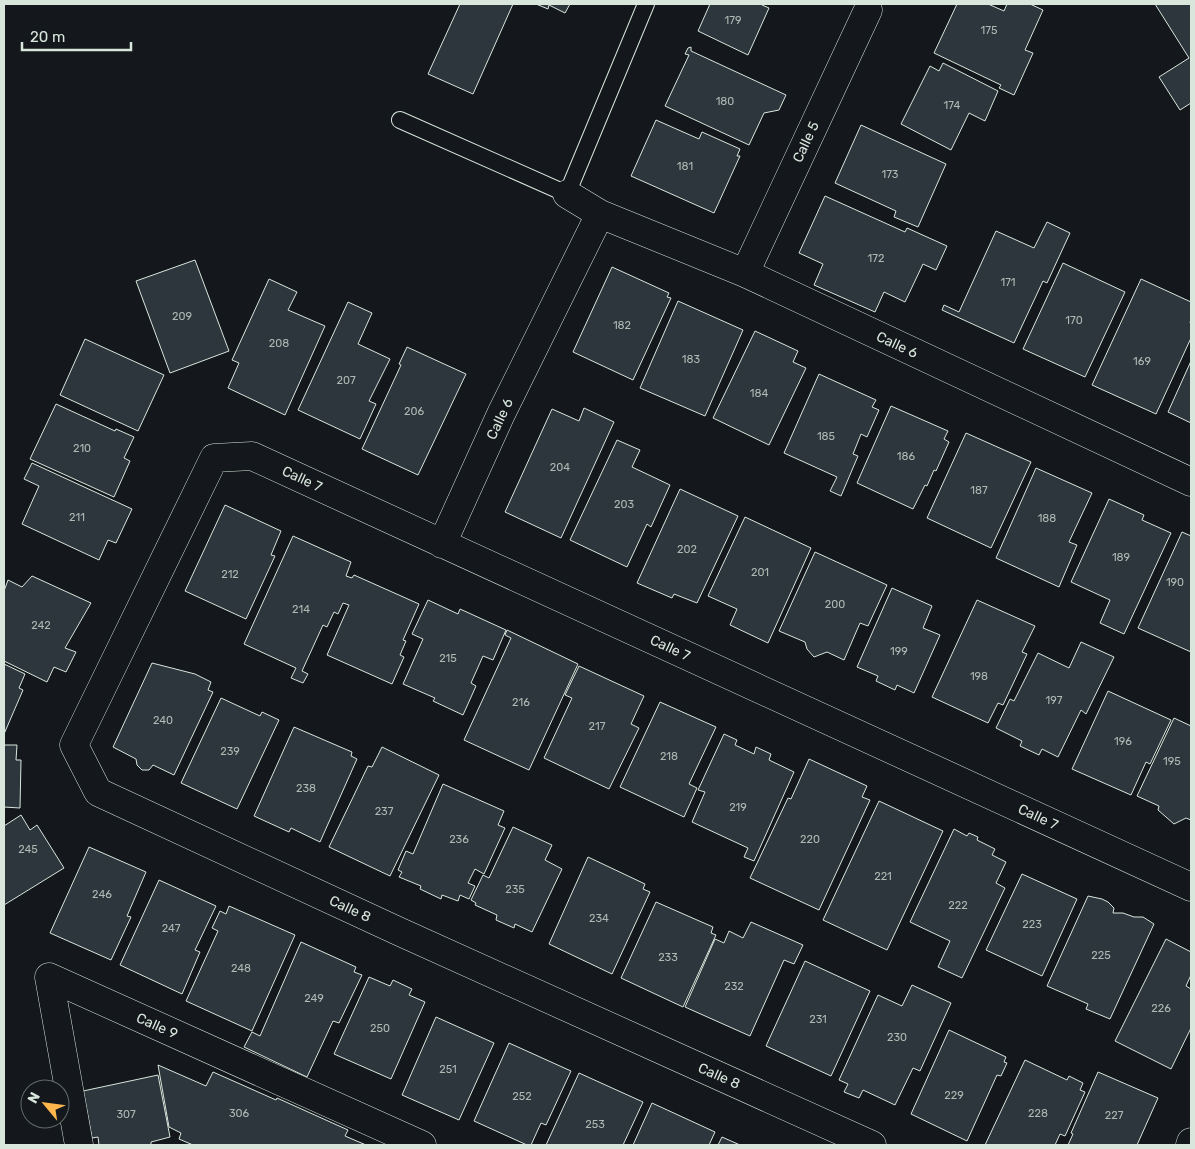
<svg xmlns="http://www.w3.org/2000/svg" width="1195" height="1149" viewBox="0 0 1195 1149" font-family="Rubik,sans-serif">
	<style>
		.building { fill: #2c363c; stroke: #d8e6dc }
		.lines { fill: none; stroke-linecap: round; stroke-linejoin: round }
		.lane-casing { stroke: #d8e6dc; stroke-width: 18 }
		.street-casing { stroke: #d8e6dc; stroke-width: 29 }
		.lane { stroke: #14181c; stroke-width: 16 }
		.street { stroke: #14181c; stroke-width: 28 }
		.labels { text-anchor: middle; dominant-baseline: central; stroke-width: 4; stroke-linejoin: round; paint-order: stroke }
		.number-label { font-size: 11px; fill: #adbab4 }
		.street-label { font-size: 14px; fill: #d8e6dc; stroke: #14181c }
	</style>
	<rect width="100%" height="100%" fill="#14181c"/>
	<!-- building -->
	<path class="building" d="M 460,4 L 513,4 L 473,94 L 428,74 Z
		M 536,4 L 570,4 L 565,13 L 549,5 L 548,9 Z
		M 710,4 L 763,4 L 762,5 L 769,8 L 748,55 L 698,31 Z
		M 957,4 L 988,4 L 1004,11 L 1007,4 L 1030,4 L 1043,10 L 1025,50 L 1033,53 L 1014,95 L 999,88 L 1001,85 L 934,53 Z
		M 1155,4 L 1191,4 L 1191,103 L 1180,110 L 1159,77 L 1189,58 Z
		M 691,47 L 691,51 L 786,95 L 779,110 L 764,113 L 749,145 L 665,106 L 689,55 L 685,54 L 688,48 Z
		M 943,63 L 998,91 L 985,121 L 969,113 L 951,150 L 901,124 L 930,66 L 939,71 Z
		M 656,120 L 699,139 L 702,132 L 740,149 L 737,156 L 740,156 L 714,213 L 631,176 Z
		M 861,125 L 946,164 L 918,227 L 894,217 L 896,211 L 835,183 Z
		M 825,196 L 905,232 L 907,228 L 947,246 L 936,270 L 923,264 L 905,302 L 884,292 L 875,312 L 814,285 L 823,264 L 799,253 Z
		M 1047,222 L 1070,233 L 1047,283 L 1043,281 L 1014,343 L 942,310 L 944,305 L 959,312 L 996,231 L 1034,248 Z
		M 195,260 L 229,351 L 170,373 L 136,281 Z
		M 1063,263 L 1125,292 L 1085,377 L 1023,349 Z
		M 612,267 L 669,293 L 667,297 L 671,298 L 633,380 L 573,352 Z
		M 269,279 L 297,292 L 288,310 L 325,326 L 285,415 L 228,388 L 239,363 L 232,360 Z
		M 1141,279 L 1191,302 L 1191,319 L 1190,323 L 1191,323 L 1191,338 L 1156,414 L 1092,385 Z
		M 678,301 L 743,330 L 705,416 L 640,388 Z
		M 348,302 L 372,313 L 358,344 L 390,359 L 369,401 L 376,404 L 360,439 L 298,410 Z
		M 755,331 L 798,351 L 793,362 L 806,368 L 769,445 L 713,418 Z
		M 85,339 L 164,375 L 138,431 L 60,395 Z
		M 407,347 L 466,374 L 418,475 L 362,449 L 401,365 L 399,364 Z
		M 1191,361 L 1191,423 L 1168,412 Z
		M 819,374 L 876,400 L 872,407 L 879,410 L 867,437 L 861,434 L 853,454 L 858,456 L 841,496 L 830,491 L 837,477 L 784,453 Z
		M 56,404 L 115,431 L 116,429 L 134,437 L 124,458 L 130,461 L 114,497 L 30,459 Z
		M 891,406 L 948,431 L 944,439 L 949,442 L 936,471 L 934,470 L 927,486 L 925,485 L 913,509 L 857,483 Z
		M 584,408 L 614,422 L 561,538 L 505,512 L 552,409 L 579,421 Z
		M 966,433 L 1031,462 L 991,548 L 927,518 Z
		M 617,440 L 640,450 L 632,467 L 670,485 L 651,527 L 647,524 L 627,567 L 570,540 Z
		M 32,463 L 132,509 L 116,543 L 108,540 L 99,560 L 22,524 L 39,486 L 24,479 Z
		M 1036,468 L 1092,493 L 1069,542 L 1077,545 L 1059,587 L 996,558 Z
		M 680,489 L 738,516 L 697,603 L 674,594 L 672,598 L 637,583 Z
		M 1109,499 L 1144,515 L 1142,520 L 1171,533 L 1124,634 L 1100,623 L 1110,600 L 1071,582 Z
		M 225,505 L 281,531 L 271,555 L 275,556 L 246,619 L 185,591 Z
		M 745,517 L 811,548 L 768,643 L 730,625 L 737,609 L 708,596 Z
		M 1182,532 L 1191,536 L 1191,652 L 1138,628 Z
		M 293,536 L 351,562 L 346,576 L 352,578 L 354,575 L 419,604 L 403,640 L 406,641 L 400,655 L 404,657 L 392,684 L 327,655 L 349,605 L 343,603 L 338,614 L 334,612 L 327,627 L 323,625 L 302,671 L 308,674 L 303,683 L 291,678 L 296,668 L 244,644 Z
		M 815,552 L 887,585 L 868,626 L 860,623 L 844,660 L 827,652 L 814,657 L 807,649 L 805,642 L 779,631 Z
		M 32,576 L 91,603 L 65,648 L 76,652 L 66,672 L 54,667 L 47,682 L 4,661 L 4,591 L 8,580 L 22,587 Z
		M 892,588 L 932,606 L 923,628 L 940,635 L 914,693 L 897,685 L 895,690 L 876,681 L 878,676 L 857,667 Z
		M 428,600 L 458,614 L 460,609 L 506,630 L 493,660 L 483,656 L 471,683 L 476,686 L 463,715 L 433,701 L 435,698 L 403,684 L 423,639 L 412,634 Z
		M 977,600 L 1035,626 L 1022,652 L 1027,654 L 1003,705 L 998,703 L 988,723 L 932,697 Z
		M 507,630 L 578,664 L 529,770 L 464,740 L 511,638 L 505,635 Z
		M 1081,642 L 1114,657 L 1086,714 L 1081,710 L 1058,757 L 1042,749 L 1039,755 L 1020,746 L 1022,741 L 996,728 L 1010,699 L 1014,701 L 1038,653 L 1069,668 Z
		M 152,663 L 195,674 L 211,682 L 208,690 L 213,692 L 174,775 L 153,765 L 149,770 L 142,770 L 137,765 L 136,759 L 113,747 Z
		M 4,664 L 25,674 L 19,688 L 23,690 L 4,734 Z
		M 579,666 L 644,696 L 631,724 L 639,728 L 609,789 L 544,758 L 572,698 L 565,695 Z
		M 1108,691 L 1171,720 L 1150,764 L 1146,762 L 1131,795 L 1072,769 Z
		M 221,698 L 260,716 L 262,712 L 279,720 L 237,809 L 181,783 Z
		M 660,702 L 716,727 L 689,784 L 697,788 L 684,817 L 620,787 Z
		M 1174,718 L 1191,726 L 1191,820 L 1186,818 L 1174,824 L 1158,810 L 1159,806 L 1137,796 Z
		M 294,727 L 352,752 L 351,756 L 357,759 L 320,842 L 291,828 L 289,832 L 254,816 Z
		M 724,734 L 737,740 L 735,745 L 754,754 L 756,747 L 771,754 L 769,760 L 794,772 L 754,861 L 744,857 L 748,848 L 692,822 L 705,792 L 698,790 Z
		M 4,745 L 17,745 L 16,760 L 21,760 L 20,808 L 4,807 Z
		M 382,747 L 439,775 L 390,876 L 329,847 L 368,766 L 372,767 Z
		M 809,759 L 867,786 L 862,797 L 870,800 L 819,910 L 750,878 L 788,798 L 791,799 Z
		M 443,784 L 504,811 L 498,825 L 505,828 L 484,874 L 475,869 L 468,883 L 475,886 L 469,899 L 460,895 L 458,901 L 442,895 L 441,899 L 420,889 L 421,886 L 399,877 L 402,872 L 398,870 L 406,851 L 413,854 Z
		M 879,801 L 943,831 L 887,950 L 823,920 Z
		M 21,815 L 30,830 L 37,825 L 64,868 L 4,905 L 4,826 Z
		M 513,827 L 552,845 L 545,860 L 562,869 L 532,932 L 515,924 L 514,928 L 496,920 L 497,915 L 475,905 L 476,903 L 471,900 L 483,875 L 489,878 Z
		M 954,829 L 967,836 L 969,833 L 978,837 L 977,840 L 995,849 L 992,855 L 1006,862 L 996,883 L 1005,888 L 962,978 L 938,967 L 950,941 L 910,922 Z
		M 89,847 L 146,872 L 127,916 L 131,917 L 111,960 L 50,933 Z
		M 588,857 L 645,884 L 643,889 L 650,892 L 612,974 L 549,944 Z
		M 1022,874 L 1077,899 L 1042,976 L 986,950 Z
		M 159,880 L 216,906 L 195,950 L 200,952 L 182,994 L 120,965 Z
		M 1088,896 L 1102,899 L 1108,902 L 1114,908 L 1113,913 L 1123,913 L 1134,917 L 1143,917 L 1154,924 L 1110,1019 L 1086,1009 L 1088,1004 L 1047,986 Z
		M 656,902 L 713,927 L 711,933 L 716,935 L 683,1007 L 621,978 Z
		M 229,906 L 295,935 L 252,1031 L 186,1001 L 218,931 L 212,928 L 220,911 L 226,914 Z
		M 751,922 L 803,945 L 794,964 L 784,960 L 750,1036 L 685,1007 L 715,939 L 724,943 L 729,931 L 743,938 Z
		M 1166,939 L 1191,952 L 1191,975 L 1186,986 L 1191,989 L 1191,1028 L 1171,1069 L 1115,1041 Z
		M 301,942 L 356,967 L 354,972 L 362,975 L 339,1023 L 333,1021 L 307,1077 L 244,1047 L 252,1032 L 260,1036 Z
		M 805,961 L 870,991 L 831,1076 L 766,1046 Z
		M 369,977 L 390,986 L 393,980 L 412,989 L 409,995 L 425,1002 L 391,1079 L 334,1054 Z
		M 912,985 L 951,1003 L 920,1071 L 913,1068 L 895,1105 L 863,1090 L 859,1098 L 844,1092 L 848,1084 L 839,1080 L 878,995 L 902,1006 Z
		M 436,1017 L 494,1043 L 459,1120 L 402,1095 Z
		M 949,1030 L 1006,1057 L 1004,1062 L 1007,1063 L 1001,1076 L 997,1075 L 967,1141 L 911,1114 Z
		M 509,1043 L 571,1071 L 546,1125 L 541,1123 L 531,1145 L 527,1145 L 474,1121 Z
		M 1025,1060 L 1067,1080 L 1069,1076 L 1083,1083 L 1080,1090 L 1085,1092 L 1065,1136 L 1060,1134 L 1055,1145 L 985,1145 Z
		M 158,1065 L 206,1086 L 213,1072 L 276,1100 L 277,1098 L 348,1130 L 345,1136 L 366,1145 L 193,1145 L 179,1139 L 181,1133 L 169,1127 Z
		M 1098,1072 L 1158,1098 L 1137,1145 L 1068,1145 L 1073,1134 L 1071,1133 Z
		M 579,1073 L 643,1102 L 623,1145 L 546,1145 Z
		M 158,1075 L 170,1137 L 151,1142 L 151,1145 L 99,1145 L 98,1137 L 92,1138 L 83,1091 Z
		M 652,1103 L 715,1132 L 709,1145 L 633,1145 Z
		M 722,1137 L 740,1145 L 718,1145 Z"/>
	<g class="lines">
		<defs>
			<path id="lane" d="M 400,120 L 567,194 L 646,4"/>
			<path id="street" d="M 567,194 L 600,214 L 745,273 L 1191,482
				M 745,273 L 868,10
				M 442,544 L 501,414 L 600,214
				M 79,1145 L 49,977 L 422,1145
				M 872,1145 L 398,931 L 98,792 L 74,745 L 214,458 L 252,456 L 1191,887
				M 1190,1145 L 1191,1142"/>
		</defs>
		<!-- lane casing -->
		<use href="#lane" class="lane-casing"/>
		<!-- street casing -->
		<use href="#street" class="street-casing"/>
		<!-- lane -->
		<use href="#lane" class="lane"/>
		<!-- street -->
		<use href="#street" class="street"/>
	</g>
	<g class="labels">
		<!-- number labels -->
		<g class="number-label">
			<text x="733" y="20">179</text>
			<text x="989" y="30">175</text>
			<text x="725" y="101">180</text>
			<text x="952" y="105">174</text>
			<text x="685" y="166">181</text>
			<text x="890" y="174">173</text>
			<text x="876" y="258">172</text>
			<text x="1008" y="282">171</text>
			<text x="182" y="316">209</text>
			<text x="1074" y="320">170</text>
			<text x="622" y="325">182</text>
			<text x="279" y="343">208</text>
			<text x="691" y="359">183</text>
			<text x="1142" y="361">169</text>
			<text x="346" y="380">207</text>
			<text x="759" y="393">184</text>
			<text x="414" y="411">206</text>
			<text x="826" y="436">185</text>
			<text x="82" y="448">210</text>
			<text x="906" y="456">186</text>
			<text x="560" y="467">204</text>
			<text x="979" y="490">187</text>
			<text x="624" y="504">203</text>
			<text x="77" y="517">211</text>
			<text x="1047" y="518">188</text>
			<text x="687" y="549">202</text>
			<text x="1121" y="557">189</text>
			<text x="760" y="572">201</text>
			<text x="230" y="574">212</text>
			<text x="1175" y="582">190</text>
			<text x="835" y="604">200</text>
			<text x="301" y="609">214</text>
			<text x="41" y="625">242</text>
			<text x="899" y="651">199</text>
			<text x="448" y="658">215</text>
			<text x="979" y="676">198</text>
			<text x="1054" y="700">197</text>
			<text x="521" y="702">216</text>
			<text x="163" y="720">240</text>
			<text x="597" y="726">217</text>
			<text x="1123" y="741">196</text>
			<text x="230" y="751">239</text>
			<text x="669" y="756">218</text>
			<text x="1172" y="761">195</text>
			<text x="306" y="788">238</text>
			<text x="738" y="807">219</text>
			<text x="384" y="811">237</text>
			<text x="459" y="839">236</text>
			<text x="810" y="839">220</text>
			<text x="28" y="849">245</text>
			<text x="883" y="876">221</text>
			<text x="515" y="889">235</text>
			<text x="102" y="894">246</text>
			<text x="958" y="905">222</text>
			<text x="599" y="918">234</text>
			<text x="1032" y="924">223</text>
			<text x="171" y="928">247</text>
			<text x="1101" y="955">225</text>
			<text x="668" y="957">233</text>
			<text x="241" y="968">248</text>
			<text x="734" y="986">232</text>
			<text x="314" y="998">249</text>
			<text x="1161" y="1008">226</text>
			<text x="818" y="1019">231</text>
			<text x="380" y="1028">250</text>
			<text x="897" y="1037">230</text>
			<text x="448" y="1069">251</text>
			<text x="954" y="1095">229</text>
			<text x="522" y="1096">252</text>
			<text x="239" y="1113">306</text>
			<text x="1038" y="1113">228</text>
			<text x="126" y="1114">307</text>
			<text x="1114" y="1115">227</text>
			<text x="595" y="1124">253</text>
		</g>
		<!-- street labels -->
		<g class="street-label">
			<text transform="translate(806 142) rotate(-65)">Calle 5</text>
			<text transform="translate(897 345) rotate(25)">Calle 6</text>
			<text transform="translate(500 419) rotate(-65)">Calle 6</text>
			<text transform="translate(302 479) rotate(25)">Calle 7</text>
			<text transform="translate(670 648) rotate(25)">Calle 7</text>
			<text transform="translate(1038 817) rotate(25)">Calle 7</text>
			<text transform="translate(350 909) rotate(25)">Calle 8</text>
			<text transform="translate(157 1026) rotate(24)">Calle 9</text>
			<text transform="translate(719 1076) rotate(24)">Calle 8</text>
		</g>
	</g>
	<!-- border -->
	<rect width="1195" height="1149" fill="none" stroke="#d8e6dc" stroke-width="10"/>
	<!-- north arrow -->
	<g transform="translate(45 1104) rotate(299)"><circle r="24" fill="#14181c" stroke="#626a69"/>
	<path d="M0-4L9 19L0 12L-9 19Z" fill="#ffb74d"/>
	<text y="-8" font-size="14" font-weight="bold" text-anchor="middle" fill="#d8e6dc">N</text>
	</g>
	<!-- scale -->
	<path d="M22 42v8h109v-8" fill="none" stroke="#d8e6dc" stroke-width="2.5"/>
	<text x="30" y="42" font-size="15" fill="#d8e6dc" stroke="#14181c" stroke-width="4" paint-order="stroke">20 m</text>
</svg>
